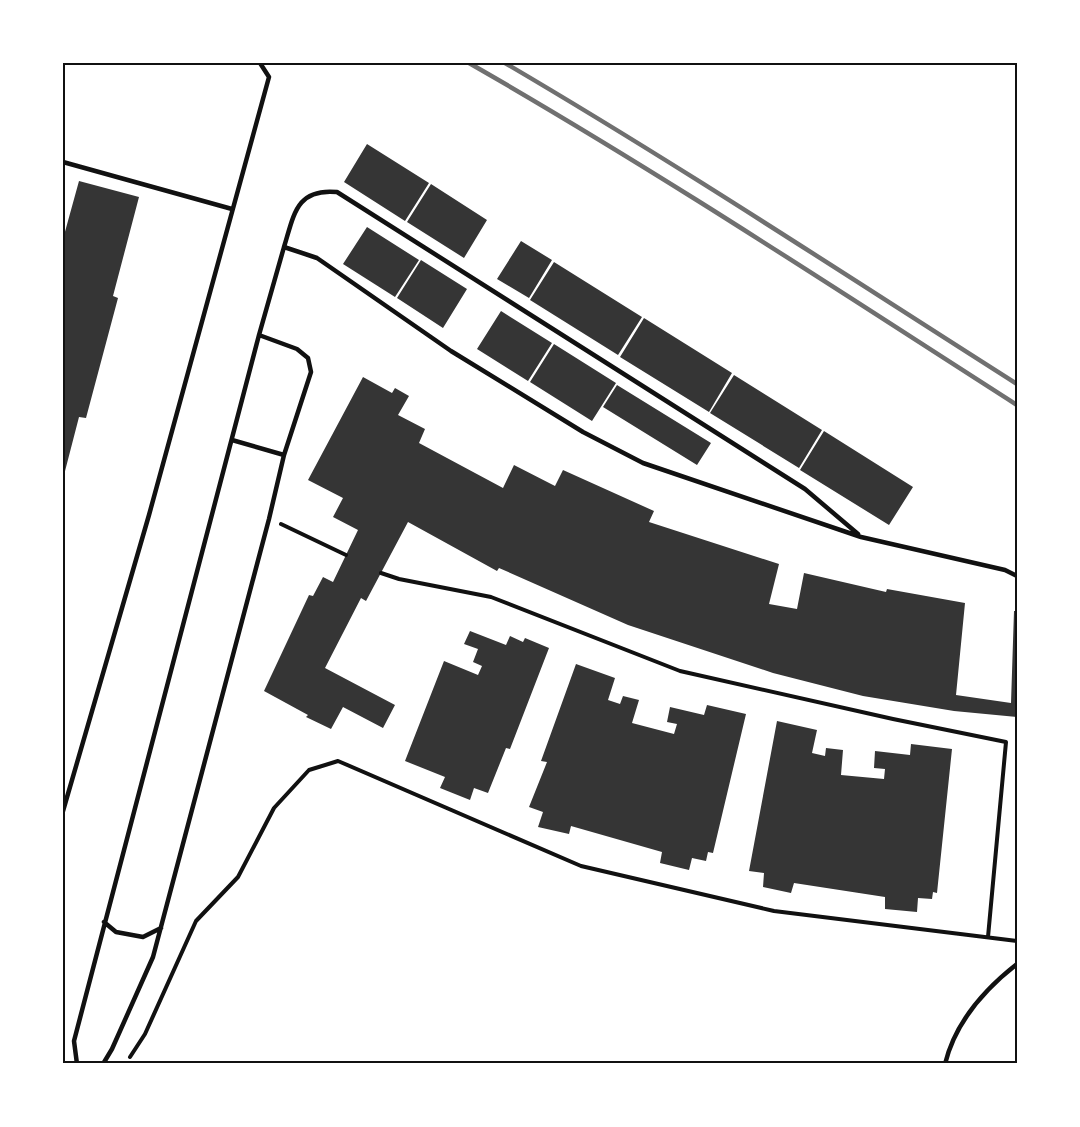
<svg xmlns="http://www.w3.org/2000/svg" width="1080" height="1127" viewBox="0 0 1080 1127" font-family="'Varela Round',sans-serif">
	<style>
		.building { fill: #353535 }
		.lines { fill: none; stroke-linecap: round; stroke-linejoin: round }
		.path { stroke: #111; stroke-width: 4 }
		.service { stroke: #111; stroke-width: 4.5 }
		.rail { stroke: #707070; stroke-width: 4.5 }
		.neatline { fill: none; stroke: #111; stroke-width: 2 }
	</style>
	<rect width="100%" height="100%" fill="#fff"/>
	<!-- building -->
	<path class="building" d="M 367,144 L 429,183 L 405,221 L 344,182 Z
		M 79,181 L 139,197 L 113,296 L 118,298 L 86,418 L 79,417 L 64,475 L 63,239 Z
		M 431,184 L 487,220 L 464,258 L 407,222 Z
		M 367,227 L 419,260 L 395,297 L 343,264 Z
		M 521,241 L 552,260 L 529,298 L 497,279 Z
		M 421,260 L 467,289 L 443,328 L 397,298 Z
		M 554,262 L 642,317 L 618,355 L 530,300 Z
		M 501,311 L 552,343 L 528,381 L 477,349 Z
		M 644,318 L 732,373 L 709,412 L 620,357 Z
		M 554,344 L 616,383 L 592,421 L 530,382 Z
		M 734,375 L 822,430 L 799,468 L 710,413 Z
		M 363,377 L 392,393 L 395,388 L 409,396 L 398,415 L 425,429 L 419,443 L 503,488 L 514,465 L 555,486 L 563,470 L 654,511 L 649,522 L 779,564 L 769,604 L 797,609 L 804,573 L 886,592 L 887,589 L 965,603 L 956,695 L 1011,703 L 1014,611 L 1017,611 L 1017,717 L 954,711 L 863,696 L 773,673 L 628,625 L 499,568 L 497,571 L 408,522 L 366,601 L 361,598 L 325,668 L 395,705 L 383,728 L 343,707 L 331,729 L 306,717 L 308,715 L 264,691 L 309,595 L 313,596 L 323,577 L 333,582 L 358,530 L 333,517 L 343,498 L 308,480 Z
		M 617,385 L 711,443 L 697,465 L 603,407 Z
		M 824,431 L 913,487 L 889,525 L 800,470 Z
		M 470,631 L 506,645 L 510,636 L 523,642 L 525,638 L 549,648 L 510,749 L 506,748 L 488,793 L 474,788 L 470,800 L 440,788 L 445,777 L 405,761 L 444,661 L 478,675 L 482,666 L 473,662 L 478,649 L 464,644 Z
		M 576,664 L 615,678 L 608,700 L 620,704 L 623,696 L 639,700 L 632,723 L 674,734 L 677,724 L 667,722 L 670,707 L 704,715 L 707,705 L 746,714 L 713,853 L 708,852 L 706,861 L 692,858 L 689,870 L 660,863 L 662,852 L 571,826 L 569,834 L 538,827 L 543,812 L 529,807 L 547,762 L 541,761 Z
		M 777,721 L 817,730 L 812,753 L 825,756 L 826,748 L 843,750 L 841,775 L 884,779 L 885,769 L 874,768 L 875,751 L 910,755 L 911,744 L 952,749 L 937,893 L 933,892 L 932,899 L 918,898 L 917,912 L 885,909 L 885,897 L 794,883 L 791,893 L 763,887 L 764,873 L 749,871 Z"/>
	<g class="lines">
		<!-- path -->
		<path class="path" d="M 281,524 L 346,555
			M 381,573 L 399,579 L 491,597 L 680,671 L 893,719 L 1006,742 L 988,937
			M 130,1057 L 145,1034 L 196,921 L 238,877 L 274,808 L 309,770 L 338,761 L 581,866 L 774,911 L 1017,941"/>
		<!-- service -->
		<path class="service" d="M 63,162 L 232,209
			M 284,247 C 294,215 296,188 337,192 L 805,489 L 858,534
			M 232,440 L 284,455
			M 63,811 L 149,515 L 269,77 L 260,63
			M 104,922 L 116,932 L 143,937 L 161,928
			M 77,1064 L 74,1041 L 259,335 L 284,247 L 317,258 L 451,351 L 583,432 L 643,463 L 861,537 L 1005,570 L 1017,576
			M 103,1064 L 112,1049 L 153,957 L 269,519 L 284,455 L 311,372 L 308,358 L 297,349 L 259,335
			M 945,1064 C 955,1023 985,989 1017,964"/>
		<!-- rail -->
		<path class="rail" d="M 469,63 C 656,170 836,289 1017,405
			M 505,63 C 679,165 847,276 1017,384"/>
	</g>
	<!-- border -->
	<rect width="1080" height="1127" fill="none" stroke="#ffffff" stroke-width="129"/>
	<rect x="64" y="64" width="952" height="998" class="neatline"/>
</svg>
